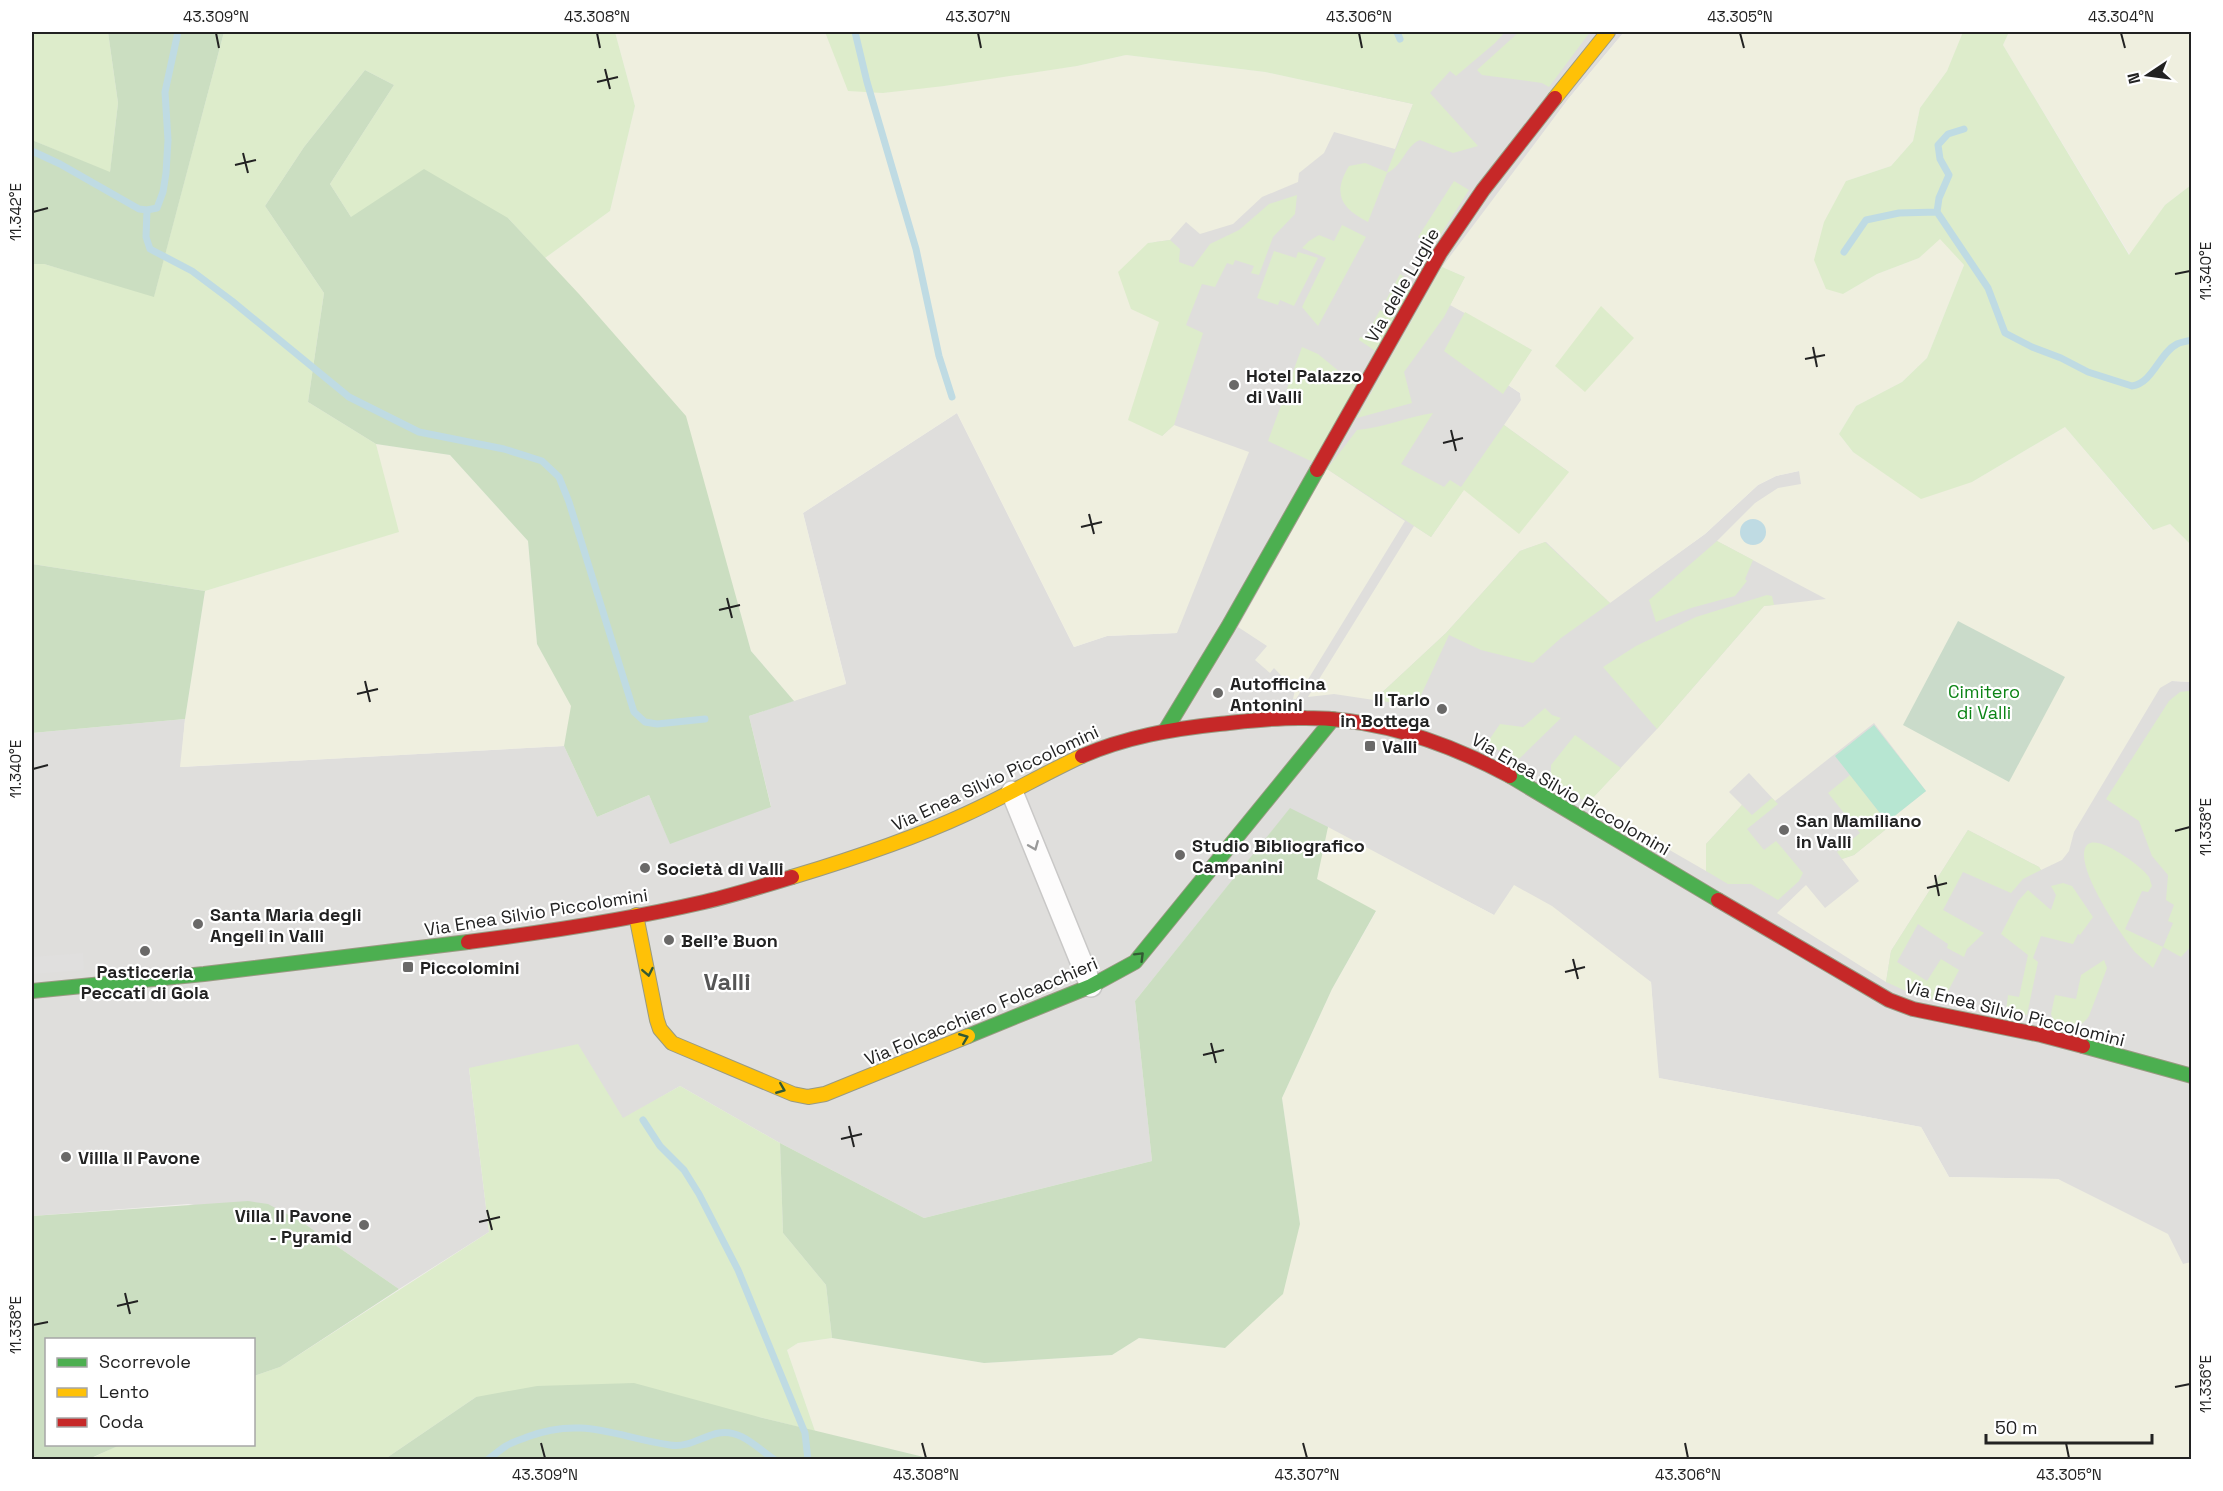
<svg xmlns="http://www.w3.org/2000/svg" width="2223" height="1491" viewBox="0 0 2223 1491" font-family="'Space Grotesk',sans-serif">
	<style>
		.residential { fill: #dfdedc }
		.farmland { fill: #efefdf }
		.grass { fill: #ddeccb }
		.forest { fill: #cbdec1 }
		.cemetery { fill: #cadbca }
		.pitch { fill: #b7e6d2 }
		.parking { fill: #e0dfde }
		.water { fill: #bfdbe3 }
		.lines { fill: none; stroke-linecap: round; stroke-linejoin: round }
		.stream { stroke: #bfdbe3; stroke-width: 7 }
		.street-casing { stroke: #c9c8c7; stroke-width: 24 }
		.fast-casing { stroke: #999a82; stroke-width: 16 }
		.slow-casing { stroke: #999a82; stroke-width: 16 }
		.jam-casing { stroke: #999a82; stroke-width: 16 }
		.street { stroke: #fdfcfc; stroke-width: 21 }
		.fast { stroke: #4caf50; stroke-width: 14 }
		.slow { stroke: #ffc107; stroke-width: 14 }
		.jam { stroke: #c62828; stroke-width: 14 }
		.oneway { stroke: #9a9a9a }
		.oneway2 { stroke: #335a34 }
		.ticks { fill: none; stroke: #222; stroke-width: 2 }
		.poi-dot { fill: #6a6968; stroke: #fff; stroke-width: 2 }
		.labels { text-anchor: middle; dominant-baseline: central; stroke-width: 4.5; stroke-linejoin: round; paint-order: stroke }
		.street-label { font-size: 18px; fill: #222; stroke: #fff }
		.poi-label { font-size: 18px; font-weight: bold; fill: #222; stroke: #fff; text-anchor: start }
		.park-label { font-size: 18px; fill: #0c8416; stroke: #fff }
		.district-label { font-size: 24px; font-weight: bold; fill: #555; stroke: #fff }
		.neatline { fill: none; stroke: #222; stroke-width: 2 }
		.ticks-label { font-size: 15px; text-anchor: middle; fill: #222 }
	</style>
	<rect width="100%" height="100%" fill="#f0eeeb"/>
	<!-- residential -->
	<path class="residential" d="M 1409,32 L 1624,32 L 1569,98 L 1443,268 L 1465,277 L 1451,305 L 1532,350 L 1508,385 L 1520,393 L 1521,400 L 1569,472 L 1610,602 L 1705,534 L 1758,485 L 1776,476 L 1799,471 L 2172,681 L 2191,682 L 2192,1262 L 2183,1265 L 2058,1179 L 1949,1177 L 1921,1127 L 1658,1078 L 1651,982 L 1494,915 L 1290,809 L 1135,1001 L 1152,1161 L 924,1218 L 780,1143 L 680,1086 L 623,1119 L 469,1068 L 489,1232 L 399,1289 L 302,1222 L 188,1204 L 32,1216 L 32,733 L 185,719 L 181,767 L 564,746 L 597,817 L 649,795 L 670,843 L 771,806 L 749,716 L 846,683 L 803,513 L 957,413 L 1074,647 L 1107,636 L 1177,633 L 1162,436 L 1118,272 Z"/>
	<!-- farmland -->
	<path class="farmland" d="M 615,32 L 825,32 L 828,38 L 883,93 L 1077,66 L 1126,55 L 1265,72 L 1413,104 L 1395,149 L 1334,132 L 1324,153 L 1299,173 L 1298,182 L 1262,197 L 1233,224 L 1200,234 L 1186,222 L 1170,240 L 1148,243 L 1159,322 L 1162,436 L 1174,425 L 1249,452 L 1177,633 L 1107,636 L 1074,647 L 957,413 L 803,513 L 846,684 L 794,701 L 751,651 L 719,538 L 545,258 L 610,211 L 635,106 Z
		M 1624,32 L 1965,32 L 1947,71 L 1920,108 L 1913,141 L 1891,166 L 1846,181 L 1843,294 L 1877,274 L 1919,258 L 1940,238 L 1964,265 L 1927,358 L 1902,382 L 1856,406 L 1839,434 L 1853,452 L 1972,482 L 2065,427 L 2152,530 L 2170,524 L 2191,545 L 2191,682 L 2172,681 L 2160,688 L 2074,832 L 2069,851 L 2062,860 L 2041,870 L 2039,867 L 1968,830 L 1891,951 L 1886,982 L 1777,913 L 1806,885 L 1825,908 L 1859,881 L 1842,859 L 1854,855 L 1890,826 L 1887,822 L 1926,791 L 1874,723 L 1775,801 L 1749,773 L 1729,792 L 1742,805 L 1706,844 L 1706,871 L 1588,803 L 1657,729 L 1764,606 L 1826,599 L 1717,541 L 1755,503 L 1778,488 L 1801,484 L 1799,471 L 1776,476 L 1758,485 L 1705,534 L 1610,603 L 1546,542 L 1520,551 L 1446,633 L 1374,700 L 1334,694 L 1308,697 L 1414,526 L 1431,537 L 1464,489 L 1569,472 L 1504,425 L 1521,400 L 1520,393 L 1508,385 L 1532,350 L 1450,305 L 1465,277 L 1442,267 L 1569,98 Z
		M 2009,32 L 2191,32 L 2191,185 L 2165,205 L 2130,255 L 2003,45 Z
		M 376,444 L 450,455 L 528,541 L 537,644 L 572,706 L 564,746 L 180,767 L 185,719 L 205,591 L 398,532 Z
		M 1327,469 L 1405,521 L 1296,699 L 1293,699 L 1295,690 L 1274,668 L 1270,673 L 1255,660 L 1267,646 L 1238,627 Z
		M 1328,827 L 1494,915 L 1514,885 L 1552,906 L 1651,982 L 1659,1078 L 1921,1127 L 1949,1177 L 2058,1179 L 2168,1234 L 2183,1264 L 2191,1262 L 2191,1459 L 932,1459 L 815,1431 L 787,1350 L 798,1343 L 832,1338 L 984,1363 L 1112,1355 L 1139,1338 L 1225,1348 L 1300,1224 L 1282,1098 L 1332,989 L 1376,912 L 1316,879 Z"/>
	<!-- grass -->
	<path class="grass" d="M 32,32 L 108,32 L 118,103 L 110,173 L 32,140 Z
		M 224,32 L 615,32 L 635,106 L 610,211 L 545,258 L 508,218 L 351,217 L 330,184 L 394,85 L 365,70 L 304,147 L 265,206 L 324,293 L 308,402 L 376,444 L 399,532 L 205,591 L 32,564 L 32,264 L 44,264 L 154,296 Z
		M 825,32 L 1505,32 L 1495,43 L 1456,76 L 1450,71 L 1430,93 L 1478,146 L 1453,153 L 1420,140 C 1405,146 1403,166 1387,173 L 1368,222 C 1341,208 1332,194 1349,166 L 1365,163 L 1387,172 L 1413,104 L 1265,72 L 1126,55 L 1077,66 L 944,86 L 883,93 L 848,91 Z
		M 1519,32 L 1590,32 L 1549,87 L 1542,83 L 1482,75 L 1477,70 Z
		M 1963,32 L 2009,32 L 2003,45 L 2129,255 L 2165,205 L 2191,185 L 2191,545 L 2170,524 L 2153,530 L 2065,427 L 1972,482 L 1921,499 L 1853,452 L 1839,434 L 1856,406 L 1902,382 L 1927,358 L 1964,265 L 1940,239 L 1919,258 L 1877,274 L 1843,294 L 1826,289 L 1814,260 L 1824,222 L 1846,181 L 1891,166 L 1913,141 L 1920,108 L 1947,71 Z
		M 1454,181 L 1469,190 L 1427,256 L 1417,251 L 1424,242 L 1418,237 Z
		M 1297,195 L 1295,214 L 1273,237 L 1259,275 L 1251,273 L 1254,266 L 1235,260 L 1233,265 L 1227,263 L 1215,287 L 1202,284 L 1186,325 L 1203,333 L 1174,425 L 1162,436 L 1128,420 L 1159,322 L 1131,309 L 1118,272 L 1148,243 L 1170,240 L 1180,249 L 1179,262 L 1193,267 L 1210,244 L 1239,230 L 1269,204 Z
		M 1342,225 L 1366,237 L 1318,326 L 1302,307 L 1326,258 L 1302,248 L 1309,241 L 1319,235 L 1334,241 Z
		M 1274,251 L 1296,258 L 1298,252 L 1318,258 L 1294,306 L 1280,300 L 1278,305 L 1257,298 Z
		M 1442,267 L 1465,277 L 1444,317 L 1404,372 L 1412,403 L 1357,418 Z
		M 1400,274 L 1407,279 L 1411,289 L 1399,311 L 1385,302 Z
		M 1601,306 L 1634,338 L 1585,392 L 1555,366 Z
		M 1380,310 L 1396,318 L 1377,352 L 1359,340 L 1360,337 L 1365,338 Z
		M 1465,312 L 1532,350 L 1503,394 L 1444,351 Z
		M 1302,347 L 1318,354 L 1357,386 L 1313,462 L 1268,441 Z
		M 1433,413 L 1401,464 L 1444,487 L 1450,480 L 1461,487 L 1504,425 L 1569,472 L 1519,534 L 1464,490 L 1431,537 L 1327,469 L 1357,430 C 1383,428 1407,417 1433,413 Z
		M 1717,541 L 1753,560 L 1745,579 L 1747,581 L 1735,596 L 1691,608 L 1656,622 L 1649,600 Z
		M 1545,542 L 1610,603 L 1561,638 L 1533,663 L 1481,650 L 1449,635 L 1416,706 L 1374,700 L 1446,633 L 1520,551 Z
		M 1767,595 L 1772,596 L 1774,605 L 1764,606 L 1657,729 L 1603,667 L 1636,646 L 1696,617 Z
		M 2188,691 L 2192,692 L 2191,946 L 2181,957 L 2163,947 L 2153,968 C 2148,963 2141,958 2136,953 C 2123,938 2069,860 2088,844 C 2099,835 2142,866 2149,877 C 2150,879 2151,884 2152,886 L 2148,892 L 2142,891 L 2125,929 L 2163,947 L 2173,923 L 2168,921 L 2174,905 L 2166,900 L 2168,875 L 2152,856 L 2139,821 L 2106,799 L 2169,701 L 2180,692 Z
		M 1545,708 L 1552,715 L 1561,718 L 1520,758 L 1514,760 L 1487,743 L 1500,724 L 1523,727 Z
		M 1575,735 L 1621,768 L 1588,803 L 1551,781 L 1551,765 Z
		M 1850,775 L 1890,826 L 1854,855 L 1842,859 L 1837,852 L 1860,833 L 1828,793 Z
		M 1772,798 L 1778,804 L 1747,829 L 1764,850 L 1776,841 L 1803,873 L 1799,881 L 1778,900 L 1751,884 L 1728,884 L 1706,871 L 1706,844 L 1742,805 L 1752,815 Z
		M 1968,830 L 2039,867 L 2041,870 L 2023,879 L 2011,893 L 1963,872 L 1943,910 L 1984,933 L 1967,949 L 1964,957 L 1947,948 L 1948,944 L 1918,924 L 1897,962 L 1927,981 L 1941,959 L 1959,970 L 1946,995 L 1935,1000 L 1906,991 L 1886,982 L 1891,951 Z
		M 2063,883 L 2072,886 L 2093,917 L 2080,935 L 2078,934 L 2073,944 L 2041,936 L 2033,958 L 2038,962 L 2027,1015 L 2006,1011 L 2008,995 L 2019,997 L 2028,955 L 2001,934 L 2018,901 L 2028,890 L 2051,910 L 2056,895 L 2051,886 Z
		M 2104,960 L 2107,968 L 2089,1016 C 2079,1031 2070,1026 2054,1022 L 2051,1014 L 2055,995 L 2076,999 L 2081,975 Z
		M 578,1044 L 623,1118 L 680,1086 L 780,1143 L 783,1233 L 826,1285 L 832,1338 L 798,1343 L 787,1350 L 815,1431 L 759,1417 L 476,1397 L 385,1459 L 88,1460 L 119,1445 L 254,1444 L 254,1376 L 280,1367 L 489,1232 L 469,1068 Z"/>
	<!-- forest -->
	<path class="forest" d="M 108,32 L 224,32 L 154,297 L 44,264 L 32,264 L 32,140 L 110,172 L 118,103 Z
		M 365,70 L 394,85 L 330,184 L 351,217 L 424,169 L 508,218 L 579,294 L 686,416 L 751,651 L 794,701 L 749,716 L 771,807 L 670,844 L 649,795 L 597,817 L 564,746 L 571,706 L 537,644 L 528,541 L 450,455 L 376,444 L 308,402 L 324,293 L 265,206 L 304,147 Z
		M 32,564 L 205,591 L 185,719 L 32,733 Z
		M 1290,808 L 1328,827 L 1317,879 L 1376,911 L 1332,989 L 1282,1098 L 1300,1224 L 1283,1294 L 1225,1348 L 1139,1338 L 1112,1355 L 984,1363 L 832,1338 L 826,1285 L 783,1233 L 780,1143 L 924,1218 L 1152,1161 L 1135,1001 Z
		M 248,1201 L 268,1204 L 302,1222 L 399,1289 L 280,1367 L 254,1376 L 254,1340 L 46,1340 L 46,1444 L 120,1445 L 89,1459 L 32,1459 L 32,1216 Z
		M 634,1383 L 759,1417 L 932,1459 L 385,1459 L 476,1397 L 537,1386 Z"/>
	<!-- cemetery -->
	<path class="cemetery" d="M 1958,621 L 2065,677 L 2009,782 L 1903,725 Z"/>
	<!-- pitch -->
	<path class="pitch" d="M 1874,725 L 1926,791 L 1887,822 L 1835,756 Z"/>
	<!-- parking -->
	<path class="parking" d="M 83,953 L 84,970 L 32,974 L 32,957 Z"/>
	<!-- water -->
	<path class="water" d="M1740 532a13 13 0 1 1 26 0a13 13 0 1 1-26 0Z"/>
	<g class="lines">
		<!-- stream -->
		<path class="stream" d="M 855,32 L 867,82 L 916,249 L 939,356 L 952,397
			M 1397,32 L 1400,39
			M 32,151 L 60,164 L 139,209 L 147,210 L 157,208 L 163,192 L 166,173 L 168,140 L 165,92 L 178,32
			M 147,210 L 146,237 L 150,249 L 192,271 L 232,301 L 349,397 L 419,432 L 504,449 L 542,461 L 559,477 L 569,502 L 634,712 L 645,722 L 657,724 L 705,719
			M 1937,212 L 1939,198 L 1949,175 L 1940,159 L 1938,145 L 1948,134 L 1964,129
			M 1844,252 L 1866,220 L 1899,213 L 1937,212 L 1988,288 L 2005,333 L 2032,347 L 2061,358 L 2088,372 L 2132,386 C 2153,383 2159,353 2177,344 C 2181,342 2187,341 2192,340
			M 643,1120 L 660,1146 L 684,1170 L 699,1194 L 738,1270 L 805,1433 L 808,1460
			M 487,1460 C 494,1455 500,1450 506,1446 C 512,1442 520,1440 527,1437 C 583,1416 616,1437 670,1445 C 689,1448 702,1436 719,1433 C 741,1429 758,1449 775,1460"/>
		<defs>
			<path id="street" d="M 1012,792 L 1091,986"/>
			<path id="fast" d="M 1165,731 L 1228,627 L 1317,470
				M 1510,776 L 1718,900
				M 32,991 L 204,974 L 468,942
				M 968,1036 L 1091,986 L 1135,962 L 1333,719
				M 2083,1046 L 2192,1076"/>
			<path id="slow" d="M 1555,98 L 1608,32
				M 792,877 C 852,859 910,840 966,814 C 1006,796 1043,774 1082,756
				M 636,915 L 657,1020 L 660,1029 L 672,1043 L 793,1094 L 808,1097 L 825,1094 L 968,1036"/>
			<path id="jam" d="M 1317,470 L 1440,253 L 1483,190 L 1555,98
				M 1082,756 C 1126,737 1172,729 1219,724 C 1248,721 1277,717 1306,718 C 1378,718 1446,742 1510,776
				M 1718,900 L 1889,1000 L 1913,1009 L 2041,1035 L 2083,1046
				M 468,942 C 547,932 626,920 704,902 C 734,895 763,886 792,877"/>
		</defs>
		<!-- street casing -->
		<use href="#street" class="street-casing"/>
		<!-- fast casing -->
		<use href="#fast" class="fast-casing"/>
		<!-- slow casing -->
		<use href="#slow" class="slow-casing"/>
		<!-- jam casing -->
		<use href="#jam" class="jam-casing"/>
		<!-- street -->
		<use href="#street" class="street"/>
		<!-- fast -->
		<use href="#fast" class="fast"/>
		<!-- slow -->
		<use href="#slow" class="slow"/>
		<!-- jam -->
		<use href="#jam" class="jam"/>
	</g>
	<!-- one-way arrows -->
	<defs><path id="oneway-chevron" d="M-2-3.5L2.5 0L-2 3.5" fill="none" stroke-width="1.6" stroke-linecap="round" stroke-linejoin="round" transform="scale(1.5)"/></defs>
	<use class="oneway" href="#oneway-chevron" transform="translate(1034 846) rotate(68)"/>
	<g class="oneway2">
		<use href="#oneway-chevron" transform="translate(1140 956) rotate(-45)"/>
		<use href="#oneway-chevron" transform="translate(648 972) rotate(79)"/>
		<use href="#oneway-chevron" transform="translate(964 1038) rotate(-22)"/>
		<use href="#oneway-chevron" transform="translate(781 1089) rotate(22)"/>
	</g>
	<!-- ticks -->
	<path class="ticks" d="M 216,33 L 219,48M 597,33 L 600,48M 978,33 L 981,48M 1359,33 L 1362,48M 1740,33 L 1744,48M 2121,33 L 2125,48M 605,69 L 610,89M 597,82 L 618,77M 243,153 L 248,173M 235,165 L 256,160M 33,212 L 48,208M 2175,274 L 2190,271M 1813,347 L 1817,367M 1805,359 L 1825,355M 1451,430 L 1456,451M 1443,443 L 1463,438M 1089,514 L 1094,534M 1081,527 L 1102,522M 727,598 L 732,618M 719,610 L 740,605M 365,681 L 370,702M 357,694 L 378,689M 33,769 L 48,765M 2175,831 L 2190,827M 1935,875 L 1939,896M 1927,888 L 1947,883M 1573,959 L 1578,979M 1565,972 L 1585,967M 1211,1043 L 1216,1063M 1203,1055 L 1224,1050M 849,1126 L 854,1147M 841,1139 L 862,1134M 487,1210 L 492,1230M 479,1222 L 500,1217M 125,1293 L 130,1314M 117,1306 L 138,1301M 33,1325 L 48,1322M 2175,1387 L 2190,1384M 541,1443 L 545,1458M 922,1443 L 926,1458M 1303,1443 L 1307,1458M 1685,1443 L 1688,1458M 2066,1443 L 2069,1458"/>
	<!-- markers -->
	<g class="poi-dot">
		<circle cx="1234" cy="385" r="6"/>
		<circle cx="1218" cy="693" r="6"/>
		<circle cx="1442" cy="709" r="6"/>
		<rect x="1364" y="740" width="12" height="12" rx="3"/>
		<circle cx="1784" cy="830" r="6"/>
		<circle cx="1180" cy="855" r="6"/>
		<circle cx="645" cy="868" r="6"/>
		<circle cx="198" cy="924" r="6"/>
		<circle cx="669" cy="940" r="6"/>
		<circle cx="145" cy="951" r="6"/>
		<rect x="402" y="961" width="12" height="12" rx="3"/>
		<circle cx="66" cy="1157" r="6"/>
		<circle cx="364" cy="1225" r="6"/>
	</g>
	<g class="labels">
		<!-- street labels -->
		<g class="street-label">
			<text transform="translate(1402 285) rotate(-60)">Via delle Luglie</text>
			<text transform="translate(995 778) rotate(-25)">Via Enea Silvio Piccolomini</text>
			<text transform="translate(1571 794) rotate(30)">Via Enea Silvio Piccolomini</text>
			<text transform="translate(536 912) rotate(-9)">Via Enea Silvio Piccolomini</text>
			<text transform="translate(981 1011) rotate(-23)">Via Folcacchiero Folcacchieri</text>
			<text transform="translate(2015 1013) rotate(14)">Via Enea Silvio Piccolomini</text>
		</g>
		<!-- poi labels -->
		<g class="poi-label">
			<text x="1246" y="375">Hotel Palazzo<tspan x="1246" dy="21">di Valli</tspan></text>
			<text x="1230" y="683">Autofficina<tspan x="1230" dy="21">Antonini</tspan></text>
			<text x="1430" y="699" text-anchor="end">Il Tarlo<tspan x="1430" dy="21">in Bottega</tspan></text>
			<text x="1382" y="746">Valli</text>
			<text x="1796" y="820">San Mamiliano<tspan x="1796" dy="21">in Valli</tspan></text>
			<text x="1192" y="845">Studio Bibliografico<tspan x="1192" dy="21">Campanini</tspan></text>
			<text x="657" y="868">Società di Valli</text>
			<text x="210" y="914">Santa Maria degli<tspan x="210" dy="21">Angeli in Valli</tspan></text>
			<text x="681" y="940">Bell'e Buon</text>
			<text x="420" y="967">Piccolomini</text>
			<text x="145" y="971" text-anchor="middle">Pasticceria<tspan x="145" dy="21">Peccati di Gola</tspan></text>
			<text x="78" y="1157">Villla Il Pavone</text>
			<text x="352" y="1215" text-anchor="end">Villa Il Pavone<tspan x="352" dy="21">- Pyramid</tspan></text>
		</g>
		<!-- park labels -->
		<g class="park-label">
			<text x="1984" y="691">Cimitero<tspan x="1984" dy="21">di Valli</tspan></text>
		</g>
		<!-- district labels -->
		<g class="district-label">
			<text x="727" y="981">Valli</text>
		</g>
	</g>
	<!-- border -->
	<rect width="2223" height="1491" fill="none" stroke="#ffffff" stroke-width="66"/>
	<!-- legend -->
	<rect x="45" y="1338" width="210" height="108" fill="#ffffff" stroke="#a7a7a7" stroke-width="1.5"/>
	<rect x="57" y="1358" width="30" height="9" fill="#4caf50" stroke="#a7a7a7" stroke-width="1.5"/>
	<text x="99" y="1368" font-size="18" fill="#222222">Scorrevole</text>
	<rect x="57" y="1388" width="30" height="9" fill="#ffc107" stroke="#a7a7a7" stroke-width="1.5"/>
	<text x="99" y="1398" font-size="18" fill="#222222">Lento</text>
	<rect x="57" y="1418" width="30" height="9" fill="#c62828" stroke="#a7a7a7" stroke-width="1.5"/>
	<text x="99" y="1428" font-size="18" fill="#222222">Coda</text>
	<!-- north arrow -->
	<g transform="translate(2148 75) rotate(257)" stroke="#ffffff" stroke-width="4.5" paint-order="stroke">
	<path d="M0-4.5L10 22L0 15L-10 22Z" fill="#222222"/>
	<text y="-9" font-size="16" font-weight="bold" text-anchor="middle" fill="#222222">N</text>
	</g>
	<!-- scale -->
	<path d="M1986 1434v9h166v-9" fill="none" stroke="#222222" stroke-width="3"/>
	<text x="1995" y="1434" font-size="18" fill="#222222" stroke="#ffffff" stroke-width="4.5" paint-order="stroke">50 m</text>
	<rect x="33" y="33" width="2157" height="1425" class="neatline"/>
	<g class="ticks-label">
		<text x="216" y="22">43.309°N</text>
		<text x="597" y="22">43.308°N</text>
		<text x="978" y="22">43.307°N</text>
		<text x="1359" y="22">43.306°N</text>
		<text x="1740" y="22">43.305°N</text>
		<text x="2121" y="22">43.304°N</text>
		<text transform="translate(16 212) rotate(-90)" y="5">11.342°E</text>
		<text transform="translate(2206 271) rotate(-90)" y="5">11.340°E</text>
		<text transform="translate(16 769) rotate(-90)" y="5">11.340°E</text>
		<text transform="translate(2206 827) rotate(-90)" y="5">11.338°E</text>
		<text transform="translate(16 1325) rotate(-90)" y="5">11.338°E</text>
		<text transform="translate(2206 1384) rotate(-90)" y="5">11.336°E</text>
		<text x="545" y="1480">43.309°N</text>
		<text x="926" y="1480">43.308°N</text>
		<text x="1307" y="1480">43.307°N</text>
		<text x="1688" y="1480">43.306°N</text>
		<text x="2069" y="1480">43.305°N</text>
	</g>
</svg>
